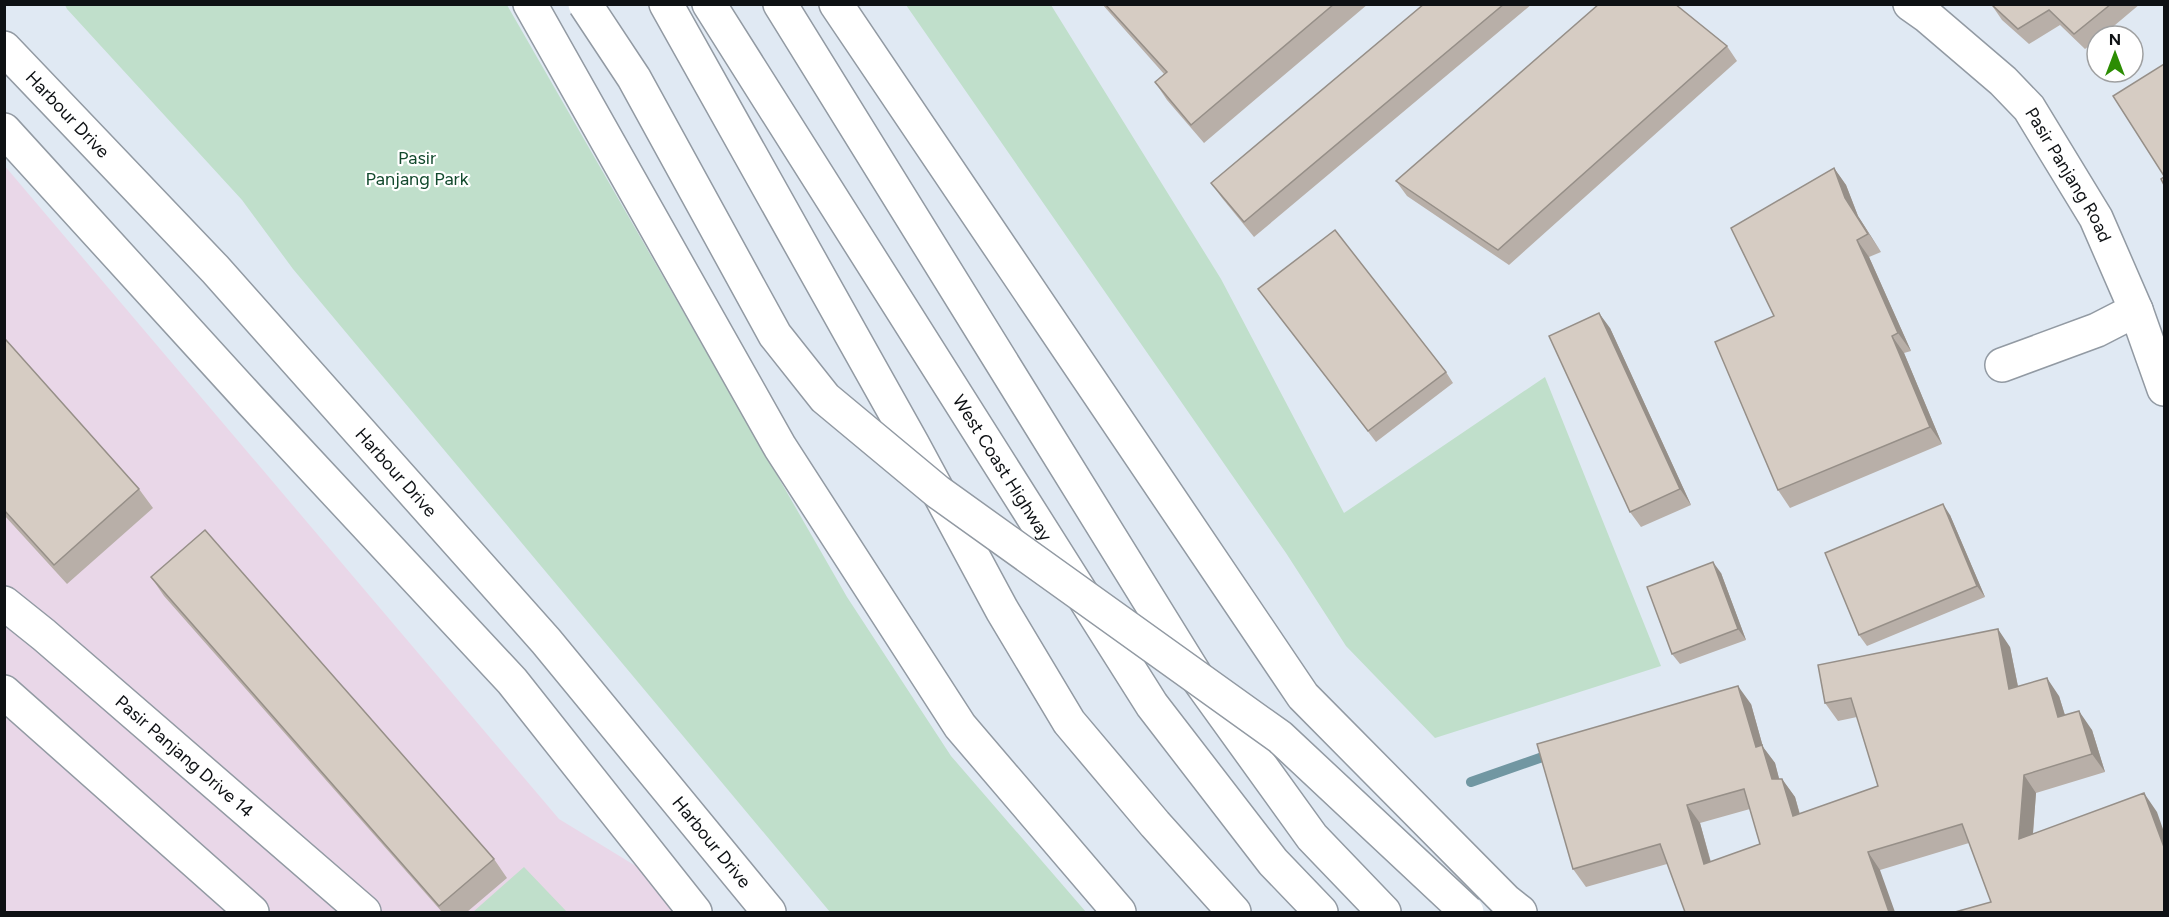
<svg xmlns="http://www.w3.org/2000/svg" width="2169" height="917" viewBox="0 0 2169 917" font-family="Figtree,sans-serif">
	<style>
		.industrial { fill: #e9d7e8 }
		.green { fill: #c0dfcb }
		.lines { fill: none; stroke-linecap: round; stroke-linejoin: round }
		.stream { stroke: #7197a2; stroke-width: 10 }
		.minor-casing { stroke: #929aa3; stroke-width: 36 }
		.major-casing { stroke: #929aa3; stroke-width: 36 }
		.highway-casing { stroke: #929aa3; stroke-width: 36 }
		.minor { stroke: #fff; stroke-width: 33 }
		.major { stroke: #fff; stroke-width: 33 }
		.highway { stroke: #fff; stroke-width: 33 }
		.highway-bridge-casing { stroke: #929aa3; stroke-width: 36; stroke-linecap: butt }
		.highway-bridge { stroke: #fff; stroke-width: 33 }
		.wall { fill: #b8afa8; fill-rule: evenodd }
		.shaded-wall { fill: #968f88 }
		.building { fill: #d6ccc3; stroke: #968f88; stroke-width: 1.5; fill-rule: evenodd }
		.labels { text-anchor: middle; dominant-baseline: central; stroke-width: 4.5; stroke-linejoin: round; paint-order: stroke }
		.street-label { font-size: 18px; fill: #0e1114; stroke: #fff }
		.park-label { font-size: 18px; fill: #12492d; stroke: #fff }
	</style>
	<rect width="100%" height="100%" fill="#e0e9f3"/>
	<!-- industrial -->
	<path class="industrial" d="M 4,165 L 559,819 L 711,912 L 5,912 Z"/>
	<!-- green -->
	<path class="green" d="M 65,5 L 507,5 L 847,597 L 951,756 L 1086,912 L 830,912 L 293,269 L 242,200 L 67,9 Z
		M 906,5 L 1051,5 L 1221,279 L 1344,513 L 1545,377 L 1661,666 L 1435,738 L 1346,646 L 1286,553 Z
		M 524,867 L 567,912 L 473,912 Z"/>
	<g class="lines">
		<!-- stream -->
		<path class="stream" d="M 1471,782 L 1554,753"/>
		<defs>
			<g id="minor">
				<path id="s1" d="M 4,48 L 215,269 L 546,641 L 769,912"/>
				<path d="M 4,130 L 252,402 L 512,681 L 695,912"/>
				<path d="M 2002,365 L 2097,330 L 2136,310"/>
				<path id="s2" d="M 4,603 L 44,635 L 364,912"/>
				<path d="M 4,692 L 252,912"/>
			</g>
			<g id="major">
				<path id="s3" d="M 1910,4 L 1927,16 L 2003,81 L 2029,108 L 2096,218 L 2136,310 L 2164,389"/>
			</g>
			<g id="highway">
				<path d="M 530,4 L 780,447 L 960,726 L 1119,912"/>
				<path d="M 666,4 L 912,443 L 1002,610 L 1069,722 L 1155,824 L 1234,912"/>
				<path id="s4" d="M 709,4 L 1152,705 L 1273,862 L 1321,912"/>
				<path d="M 780,4 L 1196,676 L 1312,837 L 1384,912"/>
				<path d="M 836,4 L 1303,696 L 1506,901 L 1520,912"/>
			</g>
		</defs>
		<!-- minor casing -->
		<use href="#minor" class="minor-casing"/>
		<!-- major casing -->
		<use href="#major" class="major-casing"/>
		<!-- highway casing -->
		<use href="#highway" class="highway-casing"/>
		<!-- minor -->
		<use href="#minor" class="minor"/>
		<!-- major -->
		<use href="#major" class="major"/>
		<!-- highway -->
		<use href="#highway" class="highway"/>
		<defs>
			<path id="highway-bridge" d="M 585,4 L 634,78 L 775,335 L 825,398 L 938,492 L 1280,737 L 1467,912"/>
		</defs>
		<!-- highway-bridge casing -->
		<use href="#highway-bridge" class="highway-bridge-casing"/>
		<!-- highway-bridge -->
		<use href="#highway-bridge" class="highway-bridge"/>
	</g>
	<!-- wall -->
	<path class="wall" d="M 1102,4 L 1368,4 L 1204,143 L 1167,100 L 1155,82 L 1164,74 Z
		M 1424,4 L 1532,4 L 1254,237 L 1222,198 L 1211,183 Z
		M 1991,4 L 2140,4 L 2102,36 L 2097,36 L 2097,40 L 2085,49 L 2060,25 L 2029,44 L 2002,20 Z
		M 1727,46 L 1737,61 L 1509,265 L 1407,196 L 1396,181 Z
		M 1834,168 L 1846,185 L 1858,216 L 1881,252 L 1869,257 L 1911,351 L 1904,353 L 1942,444 L 1790,508 L 1778,490 L 1774,316 Z
		M 1258,289 L 1446,372 L 1453,383 L 1376,442 Z
		M 1610,328 L 1691,505 L 1641,527 L 1630,512 Z
		M 4,341 L 139,489 L 153,508 L 67,584 L 4,515 Z
		M 1950,515 L 1985,597 L 1867,646 L 1859,635 Z
		M 1721,573 L 1746,640 L 1680,664 L 1672,654 Z
		M 151,577 L 494,859 L 507,878 L 467,912 L 442,912 L 164,596 Z
		M 2010,647 L 2018,686 L 2059,696 L 2065,715 L 2092,730 L 2105,772 L 2036,793 L 2033,834 L 2157,812 L 1991,902 L 1969,843 L 1880,870 L 1667,864 L 1586,887 L 1573,869 L 1751,704 L 1763,747 L 1775,763 L 1779,779 L 1782,779 L 1795,797 L 1800,814 L 1878,786 L 1857,717 L 1838,721 L 1825,703 ZM 1750,809 L 1760,844 L 1711,862 L 1700,823 Z"/>
	<!-- shaded-wall -->
	<path class="shaded-wall" d="M 1834,168 L 1846,185 L 1858,216 L 1881,252 L 1845,198 Z
		M 1857,240 L 1869,257 L 1911,351 L 1898,333 Z
		M 1599,313 L 1610,328 L 1691,505 L 1680,489 Z
		M 1892,336 L 1904,353 L 1942,444 L 1930,427 Z
		M 1943,504 L 1950,515 L 1985,597 L 1977,586 Z
		M 1713,562 L 1721,573 L 1746,640 L 1738,629 Z
		M 1998,629 L 2010,647 L 2022,707 L 2009,689 Z
		M 2047,678 L 2059,696 L 2071,735 L 2058,717 Z
		M 1738,686 L 1751,704 L 1763,747 L 1775,763 L 1784,797 L 1772,779 L 1756,747 Z
		M 2079,711 L 2092,730 L 2105,772 L 2092,754 Z
		M 2024,775 L 2036,793 L 2031,857 L 2019,839 Z
		M 1782,779 L 1795,797 L 1805,834 L 1793,816 Z
		M 2144,793 L 2157,812 L 2164,832 L 2164,847 Z
		M 1687,805 L 1700,823 L 1716,882 L 1704,864 Z
		M 1868,852 L 1880,870 L 1895,912 L 1889,912 Z"/>
	<!-- building -->
	<path class="building" d="M 1105,4 L 1334,4 L 1191,125 L 1155,82 L 1167,72 Z
		M 1424,4 L 1504,4 L 1244,222 L 1211,183 Z
		M 1599,4 L 1675,4 L 1727,46 L 1498,250 L 1396,181 Z
		M 1991,4 L 2111,4 L 2074,34 L 2049,10 L 2018,29 Z
		M 2164,64 L 2164,176 L 2113,96 Z
		M 1834,168 L 1845,198 L 1868,234 L 1857,240 L 1898,333 L 1892,336 L 1930,427 L 1778,490 L 1715,342 L 1774,316 L 1731,228 Z
		M 2164,177 L 2164,185 L 2161,179 Z
		M 1335,230 L 1446,372 L 1368,431 L 1258,289 Z
		M 1599,313 L 1680,489 L 1630,512 L 1549,336 Z
		M 6,340 L 139,489 L 54,565 L 4,510 L 4,341 Z
		M 1943,504 L 1977,586 L 1859,635 L 1825,553 Z
		M 205,530 L 494,859 L 439,906 L 151,577 Z
		M 1713,562 L 1738,629 L 1672,654 L 1647,587 Z
		M 1998,629 L 2009,689 L 2047,678 L 2058,717 L 2079,711 L 2092,754 L 2024,775 L 2019,839 L 2144,793 L 2164,847 L 2164,912 L 1955,912 L 1991,902 L 1962,824 L 1868,852 L 1889,912 L 1685,912 L 1660,844 L 1573,869 L 1537,744 L 1738,686 L 1756,747 L 1762,745 L 1772,779 L 1782,779 L 1793,816 L 1878,786 L 1851,698 L 1825,703 L 1818,665 ZM 1744,789 L 1760,844 L 1704,864 L 1687,805 Z"/>
	<g class="labels">
		<!-- street labels -->
		<g class="street-label">
			<text stroke="none"><textPath href="#s1" startOffset="92">Harbour Drive</textPath></text>
			<text stroke="none"><textPath href="#s3" startOffset="236">Pasir Panjang Road</textPath></text>
			<text stroke="none"><textPath href="#s4" startOffset="549">West Coast Highway</textPath></text>
			<text stroke="none"><textPath href="#s1" startOffset="578">Harbour Drive</textPath></text>
			<text stroke="none"><textPath href="#s2" startOffset="237">Pasir Panjang Drive 14</textPath></text>
			<text stroke="none"><textPath href="#s1" startOffset="1064">Harbour Drive</textPath></text>
		</g>
		<!-- park labels -->
		<g class="park-label">
			<text x="417" y="158">Pasir<tspan x="417" dy="21">Panjang Park</tspan></text>
		</g>
	</g>
	<!-- border -->
	<rect width="2169" height="917" fill="none" stroke="#0e1114" stroke-width="12"/>
	<!-- north arrow -->
	<g transform="translate(2115 54)"><circle r="28" fill="#ffffff" stroke="#9fa0a1" stroke-width="1.5"/>
	<path d="M0-4.5L10 22L0 15L-10 22Z" fill="#2c8d03"/>
	<text y="-9" font-size="16" font-weight="bold" text-anchor="middle" fill="#0e1114">N</text>
	</g>
</svg>
